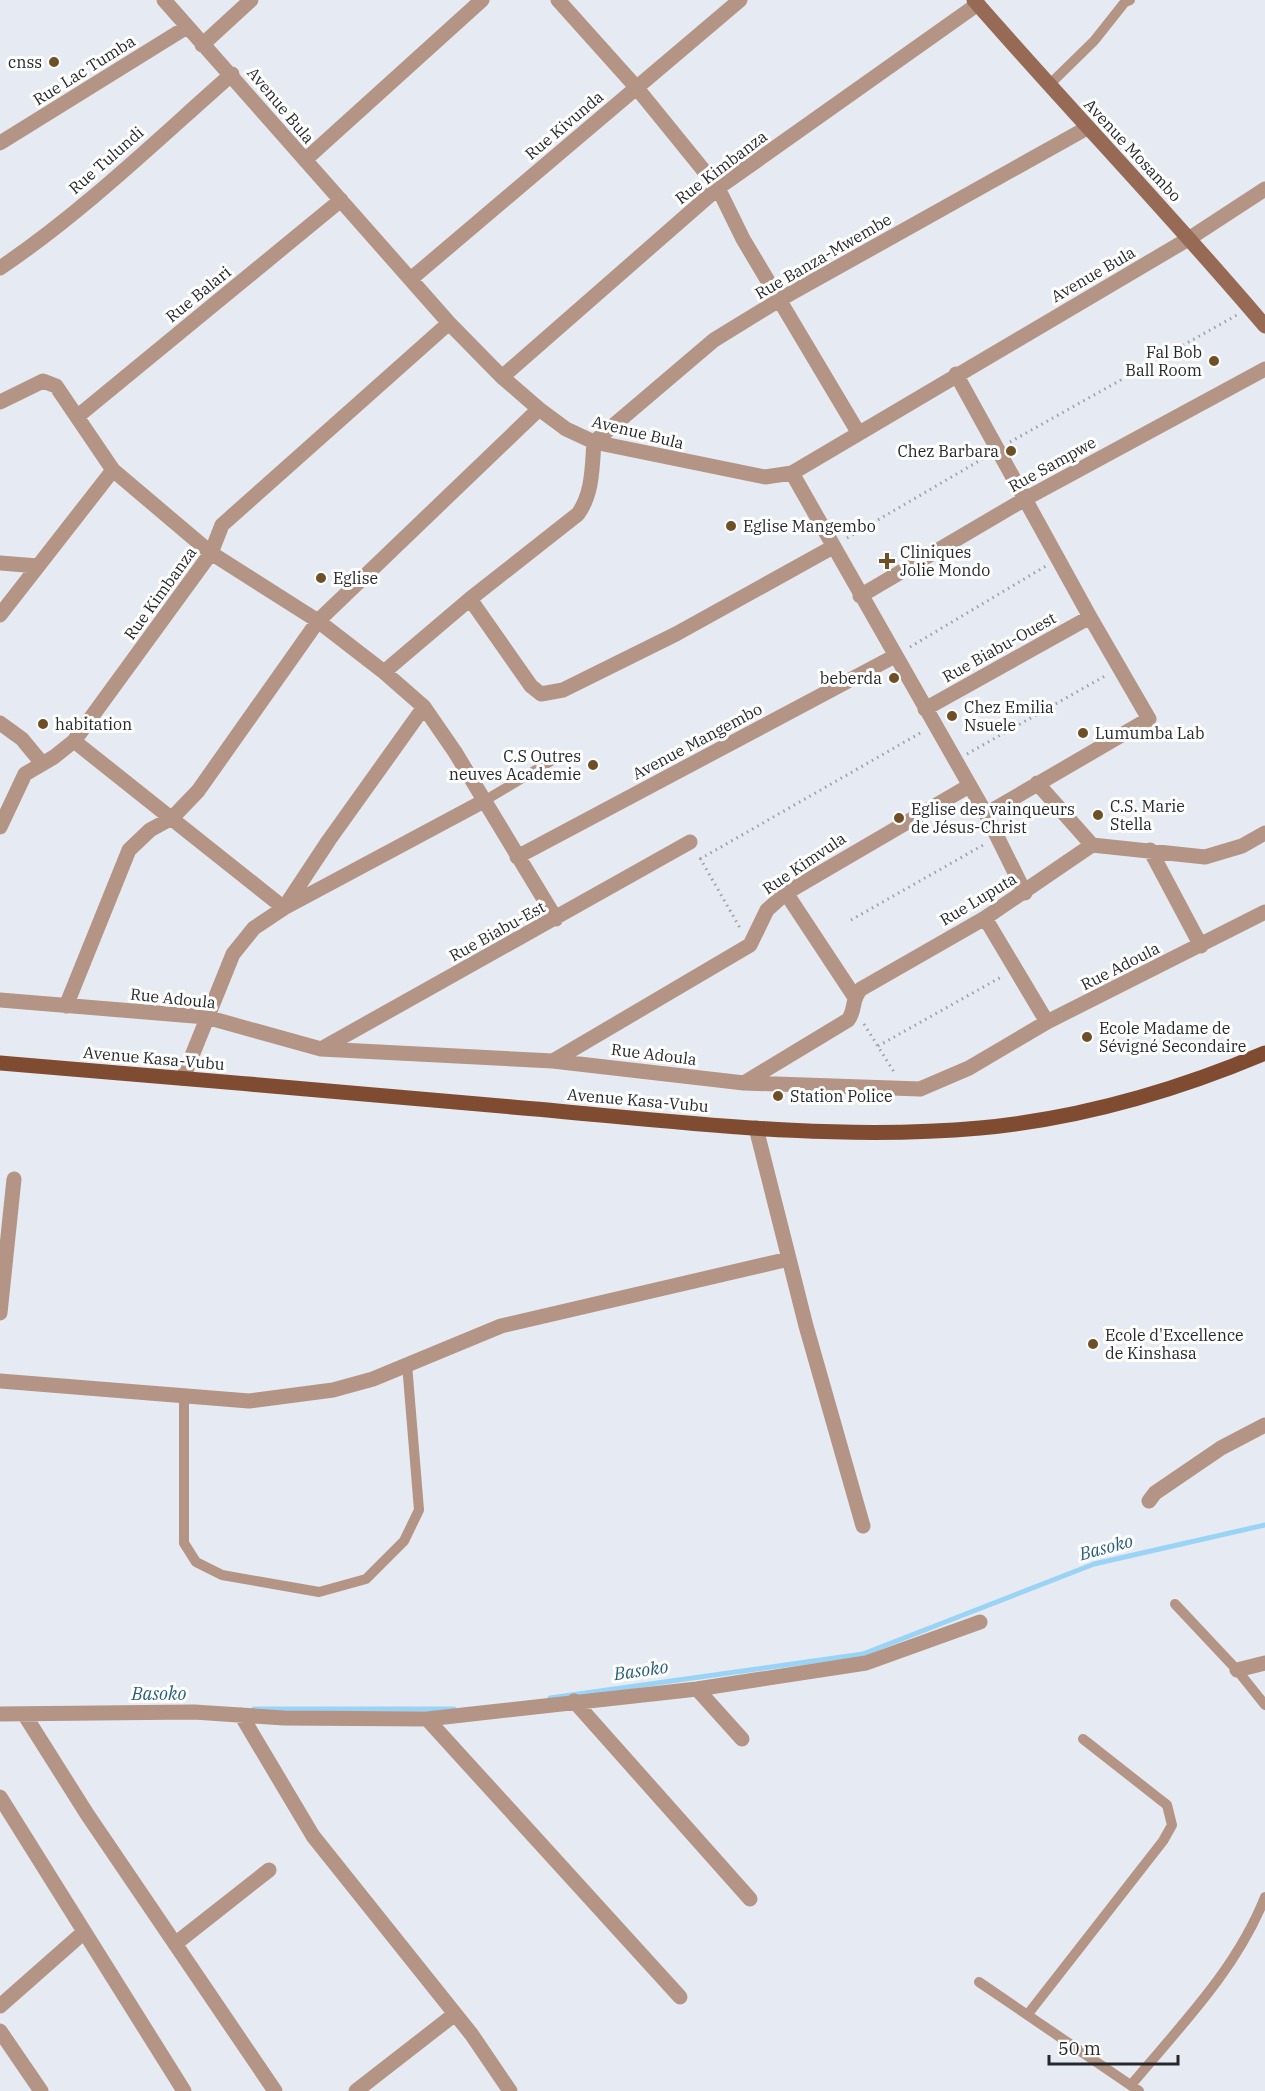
<svg xmlns="http://www.w3.org/2000/svg" width="1265" height="2091" viewBox="0 0 1265 2091" font-family="'IBM Plex Serif',serif">
	<style>
		.lines { fill: none; stroke-linecap: round; stroke-linejoin: round }
		.stream { stroke: #99d3f6; stroke-width: 5 }
		.path { stroke: #9da0a6; stroke-width: 3; stroke-dasharray: 1.5 4.5; stroke-linecap: butt }
		.lane { stroke: #b39485; stroke-width: 10 }
		.street { stroke: #b39485; stroke-width: 15 }
		.secondary { stroke: #966a54; stroke-width: 15 }
		.primary { stroke: #804c31; stroke-width: 15 }
		.poi-dot { fill: #6f4f25; stroke: #fff; stroke-width: 2 }
		.labels { text-anchor: middle; dominant-baseline: central; stroke-width: 6; stroke-linejoin: round; paint-order: stroke }
		.poi-label { font-size: 16px; fill: #27282b; stroke: #fff; text-anchor: start }
		.street-label { font-size: 16px; fill: #27282b; stroke: #fff }
		.water-label { font-size: 18px; font-style: italic; fill: #265e7c; stroke: #fff }
	</style>
	<rect width="100%" height="100%" fill="#e6eaf2"/>
	<g class="lines">
		<!-- stream -->
		<path class="stream" d="M 550,1698 L 863,1654 L 1094,1564 L 1265,1525
			M 254,1709 L 454,1709"/>
		<!-- path -->
		<path class="path" d="M 1010,442 L 1237,315
			M 847,538 L 984,458
			M 910,647 L 1046,566
			M 967,754 L 1105,676
			M 700,858 L 740,928
			M 700,859 L 922,732
			M 851,920 L 985,844
			M 864,1024 L 894,1072
			M 878,1046 L 1003,976"/>
		<!-- lane -->
		<path class="lane" d="M 1049,85 L 1094,41 L 1125,2 L 1130,0
			M 484,801 L 561,755
			M 184,1396 L 184,1543 L 196,1562 L 222,1575 L 319,1592 L 366,1579 L 404,1541 L 419,1510 L 407,1364
			M 1175,1604 L 1237,1670 L 1265,1705
			M 979,1982 L 1139,2091
			M 1028,2014 L 1163,1841 L 1172,1825 L 1167,1805 L 1083,1739
			M 1131,2085 C 1181,2025 1236,1970 1265,1897"/>
		<!-- street -->
		<path class="street" d="M 164,0 L 449,323 L 502,377 L 539,409 L 566,429 L 594,442 L 765,477 L 792,473 L 1190,238 L 1265,189
			M 558,0 L 636,87 L 718,188 L 743,239 L 858,432
			M 202,45 L 251,0
			M 0,143 L 187,27
			M 305,160 L 482,0
			M 0,268 C 83,212 157,140 232,74
			M 412,278 L 740,0
			M 956,374 L 1090,617 L 1149,719 L 986,814
			M 502,377 L 718,188 L 978,4
			M 0,402 L 43,381 L 56,386 L 113,470 L 211,553 L 318,621 L 384,672 L 424,707 L 455,752 L 556,919
			M 78,416 L 341,200
			M 792,473 L 986,814 L 1025,893
			M 0,563 L 38,566
			M 860,596 L 1025,499 L 1265,369
			M 470,599 L 531,686 L 541,694 L 563,690 L 676,634 L 833,547
			M 0,615 L 113,470
			M 384,672 L 470,599 L 578,514 C 593,493 592,467 594,442 L 714,340 L 779,300 L 1087,128
			M 925,709 L 1090,617
			M 0,723 L 22,739 L 41,762
			M 74,741 L 284,908 L 484,801
			M 1037,783 L 1092,845
			M 0,827 L 25,774 L 54,757 L 74,741 L 211,553 L 222,525 L 449,323
			M 1150,850 L 1201,946
			M 517,857 L 895,656
			M 786,893 L 854,996
			M 985,918 L 1047,1022
			M 0,1000 L 206,1017 L 321,1049 L 553,1061 L 744,1083 L 920,1089 L 969,1068 L 1047,1022 L 1265,912
			M 66,1006 L 129,850 L 150,830 L 172,818 L 198,791 L 318,621 L 539,409
			M 321,1049 L 690,842
			M 553,1061 L 750,945 L 767,910 L 786,893 L 969,786
			M 183,1078 L 233,954 L 254,928 L 284,908 L 329,840 L 424,707
			M 744,1083 L 848,1020 C 856,1010 851,999 861,989 L 985,918 L 1092,845 L 1205,857 L 1242,846 L 1265,833
			M 756,1128 L 806,1326 L 863,1526
			M 0,1313 L 14,1179
			M 0,1381 L 249,1401 L 333,1390 L 373,1379 L 501,1326 L 789,1259
			M 1149,1501 L 1155,1493 L 1221,1448 L 1265,1425
			M 1237,1670 L 1265,1663
			M 697,1689 L 742,1739
			M 574,1701 L 750,1899
			M 0,1714 L 194,1712 L 284,1718 L 427,1719 L 697,1689 L 866,1663 L 980,1622
			M 24,1714 L 87,1814 L 275,2091
			M 241,1715 L 313,1836 L 472,2035 L 510,2091
			M 427,1719 L 680,1997
			M 0,1797 L 184,2091
			M 175,1944 L 269,1870
			M 0,2006 L 84,1932
			M 0,2031 L 41,2091
			M 356,2091 L 455,2014"/>
		<!-- secondary -->
		<path class="secondary" d="M 974,0 C 1070,110 1171,215 1265,326"/>
		<!-- primary -->
		<path class="primary" d="M 0,1063 C 171,1077 341,1092 512,1107 C 667,1120 825,1142 980,1128 C 1077,1119 1175,1091 1265,1053"/>
	</g>
	<!-- markers -->
	<g class="poi-dot">
		<circle cx="54" cy="62" r="6"/>
		<circle cx="1214" cy="361" r="6"/>
		<circle cx="1011" cy="451" r="6"/>
		<circle cx="731" cy="526" r="6"/>
		<path d="M884 552h6v6h6v6h-6v6h-6v-6h-6v-6h6z"/>
		<circle cx="321" cy="578" r="6"/>
		<circle cx="894" cy="678" r="6"/>
		<circle cx="952" cy="716" r="6"/>
		<circle cx="43" cy="724" r="6"/>
		<circle cx="1083" cy="733" r="6"/>
		<circle cx="593" cy="765" r="6"/>
		<circle cx="1098" cy="815" r="6"/>
		<circle cx="899" cy="818" r="6"/>
		<circle cx="1087" cy="1037" r="6"/>
		<circle cx="778" cy="1096" r="6"/>
		<circle cx="1093" cy="1344" r="6"/>
	</g>
	<g class="labels">
		<!-- poi labels -->
		<g class="poi-label">
			<text x="42" y="62" text-anchor="end">cnss</text>
			<text x="1202" y="352" text-anchor="end">Fal Bob<tspan x="1202" dy="18">Ball Room</tspan></text>
			<text x="999" y="451" text-anchor="end">Chez Barbara</text>
			<text x="743" y="526">Eglise Mangembo</text>
			<text x="900" y="552">Cliniques<tspan x="900" dy="18">Jolie Mondo</tspan></text>
			<text x="333" y="578">Eglise</text>
			<text x="882" y="678" text-anchor="end">beberda</text>
			<text x="964" y="707">Chez Emilia<tspan x="964" dy="18">Nsuele</tspan></text>
			<text x="55" y="724">habitation</text>
			<text x="1095" y="733">Lumumba Lab</text>
			<text x="581" y="756" text-anchor="end">C.S Outres<tspan x="581" dy="18">neuves Academie</tspan></text>
			<text x="1110" y="806">C.S. Marie<tspan x="1110" dy="18">Stella</tspan></text>
			<text x="911" y="809">Eglise des vainqueurs<tspan x="911" dy="18">de Jésus-Christ</tspan></text>
			<text x="1099" y="1028">Ecole Madame de<tspan x="1099" dy="18">Sévigné Secondaire</tspan></text>
			<text x="790" y="1096">Station Police</text>
			<text x="1105" y="1335">Ecole d'Excellence<tspan x="1105" dy="18">de Kinshasa</tspan></text>
		</g>
		<!-- street labels -->
		<g class="street-label">
			<text transform="translate(84 70) rotate(-32)">Rue Lac Tumba</text>
			<text transform="translate(281 105) rotate(50)">Avenue Bula</text>
			<text transform="translate(564 125) rotate(-40)">Rue Kivunda</text>
			<text transform="translate(1133 150) rotate(47)">Avenue Mosambo</text>
			<text transform="translate(106 160) rotate(-41)">Rue Tulundi</text>
			<text transform="translate(721 167) rotate(-37)">Rue Kimbanza</text>
			<text transform="translate(823 256) rotate(-30)">Rue Banza-Mwembe</text>
			<text transform="translate(1093 274) rotate(-30)">Avenue Bula</text>
			<text transform="translate(198 294) rotate(-39)">Rue Balari</text>
			<text transform="translate(638 432) rotate(14)">Avenue Bula</text>
			<text transform="translate(1052 464) rotate(-29)">Rue Sampwe</text>
			<text transform="translate(160 593) rotate(-54)">Rue Kimbanza</text>
			<text transform="translate(999 647) rotate(-29)">Rue Biabu-Ouest</text>
			<text transform="translate(697 741) rotate(-28)">Avenue Mangembo</text>
			<text transform="translate(804 863) rotate(-34)">Rue Kimvula</text>
			<text transform="translate(978 899) rotate(-31)">Rue Luputa</text>
			<text transform="translate(497 931) rotate(-29)">Rue Biabu-Est</text>
			<text transform="translate(1120 966) rotate(-27)">Rue Adoula</text>
			<text transform="translate(173 998) rotate(6)">Rue Adoula</text>
			<text transform="translate(654 1054) rotate(7)">Rue Adoula</text>
			<text transform="translate(154 1058) rotate(5)">Avenue Kasa-Vubu</text>
			<text transform="translate(638 1100) rotate(5)">Avenue Kasa-Vubu</text>
		</g>
		<!-- water labels -->
		<g class="water-label">
			<text transform="translate(1106 1547) rotate(-15)">Basoko</text>
			<text transform="translate(641 1670) rotate(-8)">Basoko</text>
			<text x="159" y="1693">Basoko</text>
		</g>
	</g>
	<!-- scale -->
	<path d="M1049 2055v9h129v-9" fill="none" stroke="#27282b" stroke-width="3"/>
	<text x="1058" y="2055" font-size="18" fill="#27282b" stroke="#ffffff" stroke-width="4.5" paint-order="stroke">50 m</text>
</svg>
